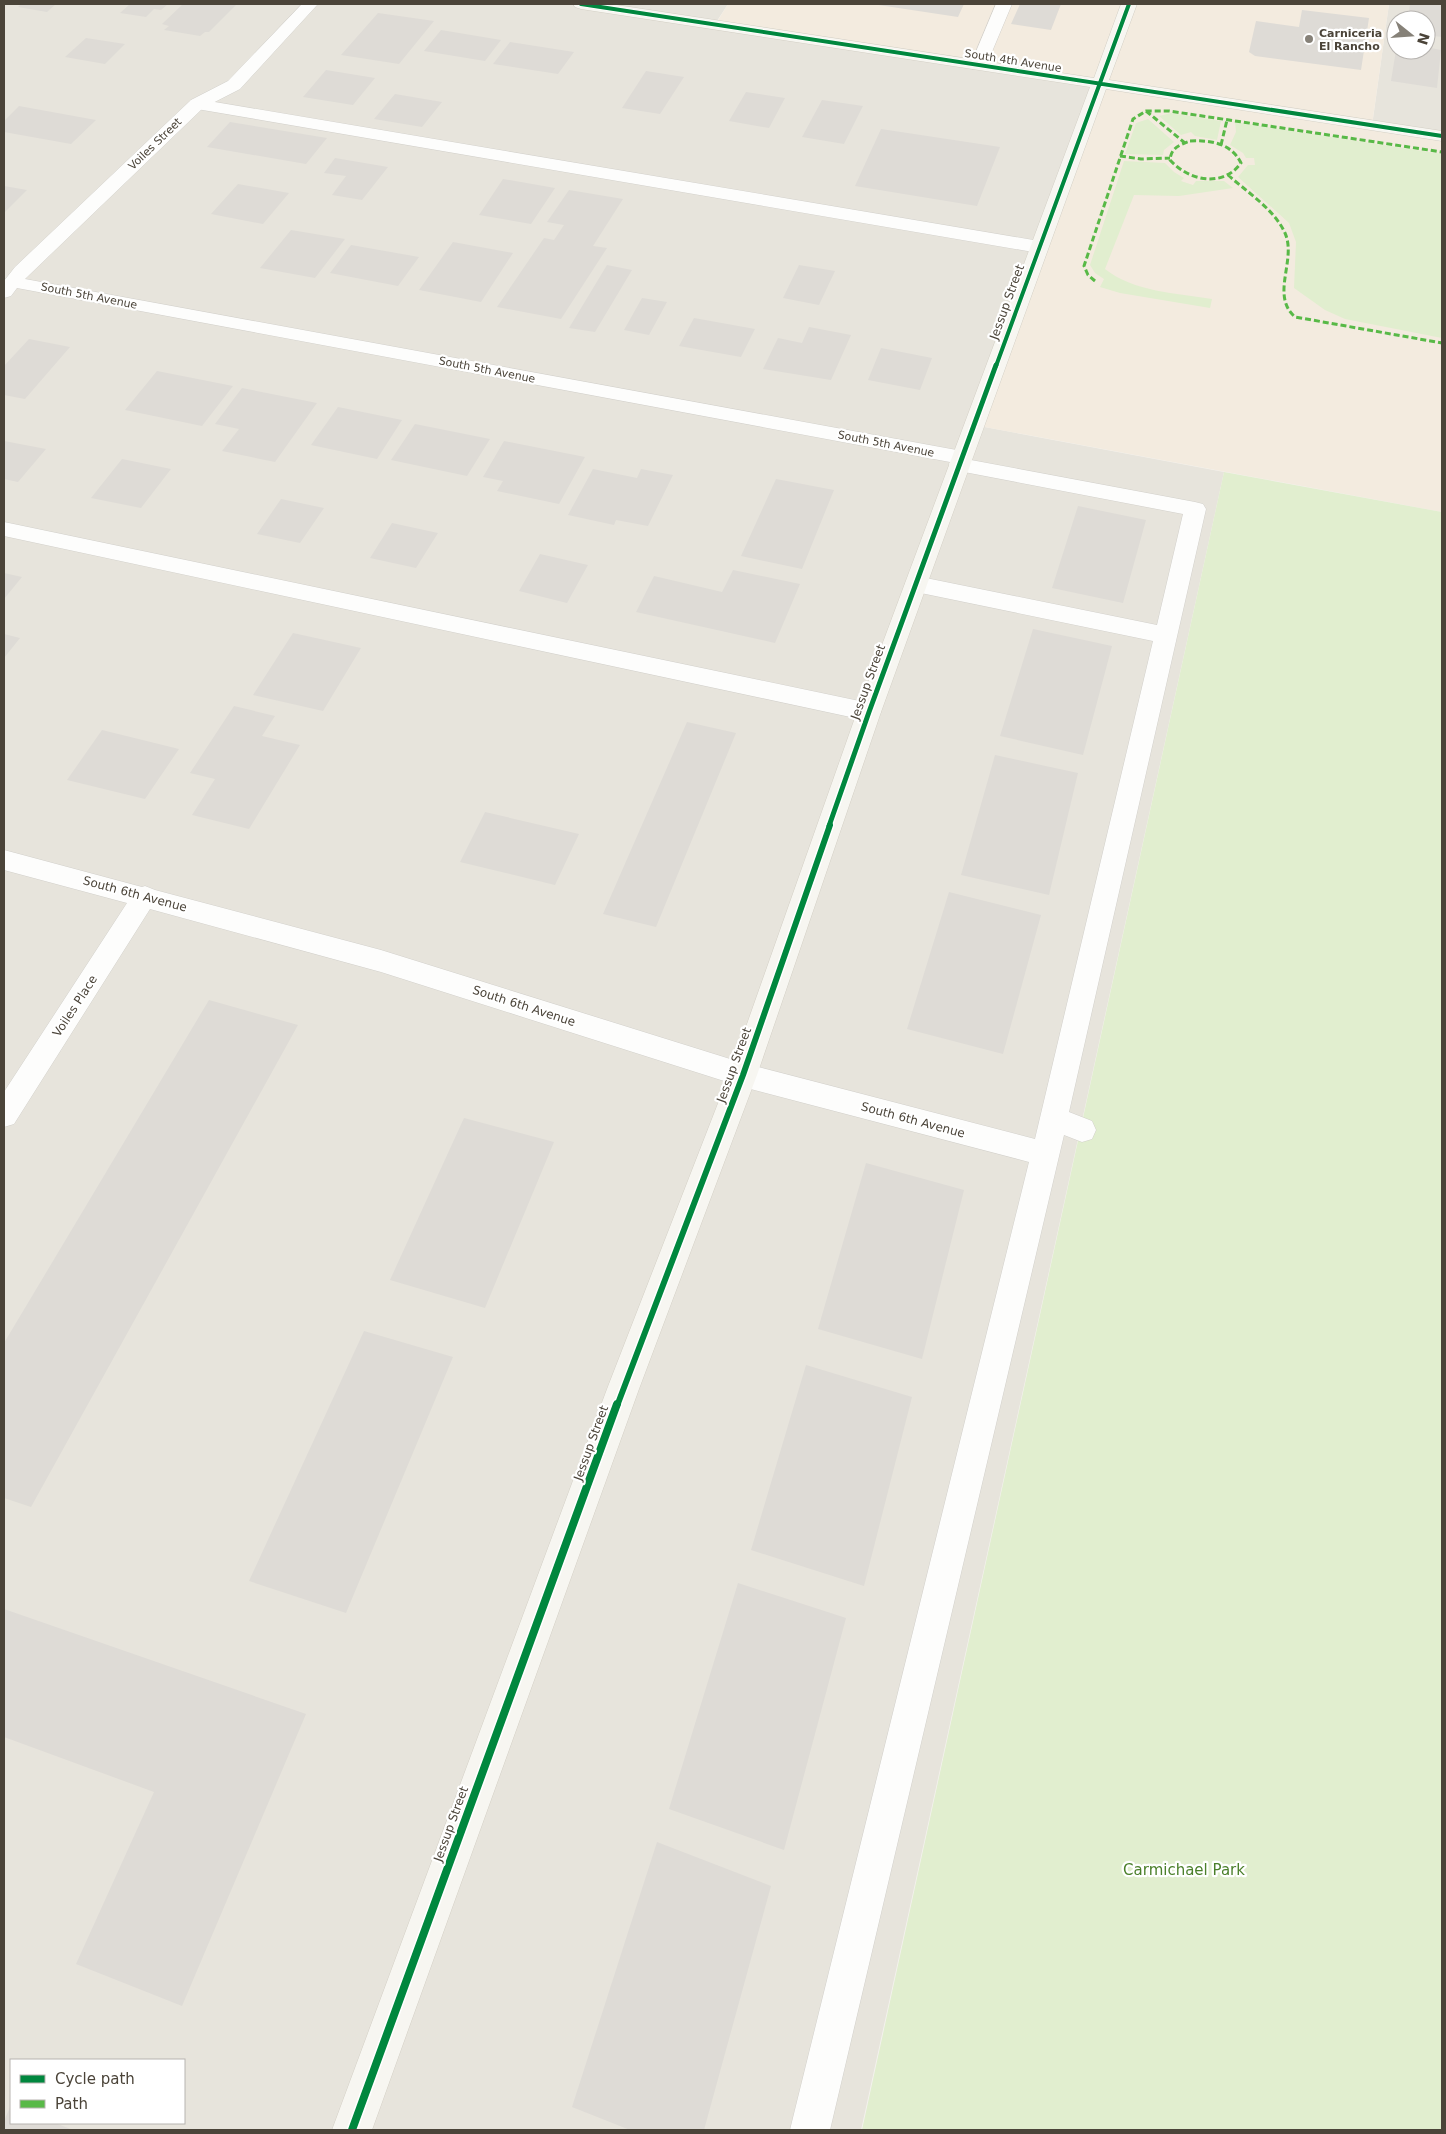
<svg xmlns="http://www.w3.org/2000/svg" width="1446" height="2134" viewBox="0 0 1446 2134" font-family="'DejaVu Sans',sans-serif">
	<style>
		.residential { fill: #e7e4dc; fill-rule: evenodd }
		.commercial { fill: #f3ebdf }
		.green { fill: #e1eecf }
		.building { fill: #dedbd6 }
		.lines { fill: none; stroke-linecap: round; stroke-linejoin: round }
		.lane-casing { stroke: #d2d0cb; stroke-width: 1 }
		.street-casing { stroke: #d2d0cb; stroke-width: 1 }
		.secondary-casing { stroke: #d3cfc5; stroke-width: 1 }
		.lane { fill: #fdfdfc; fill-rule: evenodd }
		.street { fill: #fdfdfc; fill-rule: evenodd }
		.secondary { fill: #f7f6f1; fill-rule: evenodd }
		.quiet { stroke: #58b947; stroke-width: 3; stroke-dasharray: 6 3; stroke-linecap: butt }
		.cycleway-far3-casing { stroke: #fff; stroke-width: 5.5 }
		.cycleway-far2-casing { stroke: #fff; stroke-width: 8 }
		.cycleway-far1-casing { stroke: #fff; stroke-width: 9 }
		.cycleway-casing { stroke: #fff; stroke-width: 11 }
		.cycleway-far3 { stroke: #00873e; stroke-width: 4 }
		.cycleway-far2 { stroke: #00873e; stroke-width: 5 }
		.cycleway-far1 { stroke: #00873e; stroke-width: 6 }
		.cycleway { stroke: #00873e; stroke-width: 8 }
		.poi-dot { fill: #868178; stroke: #fff; stroke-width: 2 }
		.labels { text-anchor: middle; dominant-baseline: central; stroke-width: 4.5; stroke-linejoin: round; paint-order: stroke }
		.far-poi-label { font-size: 11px; font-weight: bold; fill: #4b4439; stroke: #fff; text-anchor: start }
		.far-street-label { font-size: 11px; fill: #4b4439; stroke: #fff }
		.street-label { font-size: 12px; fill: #4b4439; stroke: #fff }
		.near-park-label { font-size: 15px; fill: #4a7f2a; stroke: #fff }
	</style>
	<rect width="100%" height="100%" fill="#f4f2ee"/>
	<!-- residential -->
	<path class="residential" d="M 4,4 L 728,4 L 715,24 L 1099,85 L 974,425 L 1224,472 L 861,2130 L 4,2130 ZM 11,2060 L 184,2060 L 184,2123 L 11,2123 Z
		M 1389,4 L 1442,4 L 1442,136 L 1372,126 ZM 1396,20 L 1426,20 L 1426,50 L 1396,50 Z"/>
	<!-- commercial -->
	<path class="commercial" d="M 728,4 L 1389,4 L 1372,125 L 1442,136 L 1442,512 L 974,425 L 1099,85 L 715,25 Z"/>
	<!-- green -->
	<path class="green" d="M 1171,113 L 1221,121 L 1217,140 L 1195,136 L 1191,132 L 1181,135 L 1159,116 Z
		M 1148,119 L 1174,142 L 1164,150 L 1163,155 L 1125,154 L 1136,123 Z
		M 1235,122 L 1442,154 L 1442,338 L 1345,319 L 1325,310 L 1294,288 L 1296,242 L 1289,223 L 1238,177 L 1248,165 L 1255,165 L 1254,158 L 1246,158 L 1243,153 L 1230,145 L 1236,132 Z
		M 1124,161 L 1165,163 L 1174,172 L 1184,178 L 1181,181 L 1193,185 L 1196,181 L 1224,181 L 1233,188 L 1179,196 L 1134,195 L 1105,269 C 1134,292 1176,293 1212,299 L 1210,308 L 1120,293 L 1100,287 L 1104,279 L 1095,273 L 1090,265 Z
		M 1224,472 L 1442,512 L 1442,2130 L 862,2130 Z"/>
	<!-- building -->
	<path class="building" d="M 21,4 L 56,4 L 47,12 L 18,7 Z
		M 130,4 L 168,4 L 161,10 L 154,9 L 146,17 L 120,13 Z
		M 183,4 L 230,4 L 236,5 L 209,32 L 205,32 L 200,36 L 164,30 L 169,26 L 162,24 Z
		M 872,4 L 964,4 L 958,17 Z
		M 1020,4 L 1061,4 L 1051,30 L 1011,24 Z
		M 1410,4 L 1442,4 L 1442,37 L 1426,35 L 1426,20 L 1408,20 Z
		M 1302,10 L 1369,18 L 1361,70 L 1255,56 L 1249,52 L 1256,21 L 1299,27 Z
		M 378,13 L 434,21 L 399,64 L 341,55 Z
		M 441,30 L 501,40 L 485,61 L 424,51 Z
		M 86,38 L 125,44 L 105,64 L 65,57 Z
		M 510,42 L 574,52 L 558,74 L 493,64 Z
		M 1426,47 L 1441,50 L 1437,88 L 1391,81 L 1396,50 L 1426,50 Z
		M 326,70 L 375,78 L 353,105 L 303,97 Z
		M 646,71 L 684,77 L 660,114 L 622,108 Z
		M 746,92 L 785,98 L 769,128 L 729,121 Z
		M 395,94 L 442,102 L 422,127 L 374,119 Z
		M 822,100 L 863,106 L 844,144 L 802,137 Z
		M 19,106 L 96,120 L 71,144 L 4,132 L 4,121 Z
		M 230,122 L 327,138 L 306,164 L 207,147 Z
		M 881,129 L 1000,147 L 977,206 L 855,186 Z
		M 335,158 L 388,167 L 362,200 L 332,195 L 346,176 L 324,173 Z
		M 503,179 L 555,188 L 531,224 L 479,215 Z
		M 238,184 L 289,193 L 263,224 L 211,214 Z
		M 4,186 L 27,190 L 4,213 Z
		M 569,190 L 623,199 L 593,246 L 607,248 L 561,319 L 497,307 L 544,238 L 554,240 L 564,225 L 547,222 Z
		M 291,230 L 345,239 L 315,278 L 260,268 Z
		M 453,242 L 513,253 L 481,302 L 419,290 Z
		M 351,245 L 419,257 L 398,286 L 330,273 Z
		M 607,265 L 632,270 L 595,332 L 569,328 Z
		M 799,265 L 835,271 L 819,305 L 783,298 Z
		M 642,298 L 667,302 L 649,335 L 624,330 Z
		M 694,318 L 755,329 L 741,357 L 679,346 Z
		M 809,327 L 851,335 L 831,380 L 763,369 L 778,338 L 802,343 Z
		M 29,339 L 70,347 L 25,399 L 4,395 L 4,366 Z
		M 881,348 L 932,358 L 920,390 L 868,380 Z
		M 157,371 L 233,386 L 202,426 L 125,410 Z
		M 242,388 L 317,403 L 275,462 L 222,451 L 239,429 L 215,424 Z
		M 338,407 L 402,420 L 377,459 L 311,445 Z
		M 415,424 L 490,439 L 467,476 L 391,460 Z
		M 4,441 L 46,449 L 18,482 L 4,479 Z
		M 504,441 L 585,457 L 559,504 L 497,491 L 503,481 L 483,477 Z
		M 122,459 L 171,469 L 141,508 L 91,498 Z
		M 593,469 L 637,478 L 641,469 L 673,475 L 648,526 L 616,520 L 614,525 L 568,515 Z
		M 776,479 L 834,490 L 802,569 L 741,556 Z
		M 281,499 L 324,508 L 300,543 L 257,534 Z
		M 1078,506 L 1146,520 L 1123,603 L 1052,588 Z
		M 392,523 L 438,533 L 416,568 L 370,558 Z
		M 540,554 L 588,565 L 567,603 L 519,591 Z
		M 733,570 L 800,584 L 775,643 L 636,612 L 654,576 L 722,592 Z
		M 4,573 L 22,577 L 4,599 Z
		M 1033,629 L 1112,646 L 1083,755 L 1000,736 Z
		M 293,633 L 361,648 L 323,711 L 253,695 Z
		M 4,634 L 20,638 L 4,658 Z
		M 234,706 L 275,716 L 262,736 L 300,745 L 249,829 L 192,815 L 215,779 L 190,773 Z
		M 687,722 L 736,733 L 656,927 L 603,914 Z
		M 102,730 L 179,749 L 145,799 L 67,780 Z
		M 995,755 L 1078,773 L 1049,895 L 961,875 Z
		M 485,812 L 579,834 L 555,885 L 460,862 Z
		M 949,892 L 1041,915 L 1003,1054 L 907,1029 Z
		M 209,1000 L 298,1025 L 31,1507 L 4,1498 L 4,1343 Z
		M 464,1118 L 554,1142 L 485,1308 L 390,1280 Z
		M 866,1163 L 964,1190 L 922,1359 L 818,1329 Z
		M 364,1331 L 453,1357 L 346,1613 L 249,1581 Z
		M 806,1365 L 912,1397 L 864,1586 L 751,1550 Z
		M 738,1583 L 846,1618 L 784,1850 L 669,1809 Z
		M 4,1609 L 306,1714 L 182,2006 L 76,1964 L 154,1792 L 4,1737 Z
		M 657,1842 L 771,1886 L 704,2130 L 630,2130 L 572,2107 Z
		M 11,2105 L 11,2123 L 55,2123 L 73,2130 L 4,2130 L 4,2121 Z"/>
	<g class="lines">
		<defs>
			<path id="lane" d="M 996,4 L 1012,4 L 986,66 L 984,69 L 972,69 L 970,66 Z
				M 197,99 L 1039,241 L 1046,243 L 1048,247 L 1046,251 L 1039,253 L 191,108 L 189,104 L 191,100 Z
				M 4,522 L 869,703 L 877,706 L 881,712 L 877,718 L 869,721 L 4,536 Z"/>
			<path id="street" d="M 302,4 L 318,4 L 240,89 L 203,108 L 25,279 L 962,451 L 969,453 L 972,458 L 971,460 L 1195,502 L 1203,504 L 1206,509 L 1069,1112 L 1092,1121 L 1096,1130 L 1092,1139 L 1082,1142 L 1064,1135 L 830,2130 L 790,2130 L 1029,1162 L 743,1087 L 381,972 L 150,909 L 14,1124 L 4,1127 L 4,1092 L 127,903 L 4,870 L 4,850 L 142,887 L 145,886 L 155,890 L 381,950 L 743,1063 L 1035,1139 L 1153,641 L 916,592 L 908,589 L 905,584 L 908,579 L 916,576 L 1157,625 L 1183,514 L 959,471 L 952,469 L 949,464 L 950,462 L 17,288 L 11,296 L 4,298 L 4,281 L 15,267 L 191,100 L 228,81 Z"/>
			<path id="secondary" d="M 573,4 L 610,4 L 1094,78 L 1121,4 L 1137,4 L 1109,80 L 1442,131 L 1442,141 L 1106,89 L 881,712 L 757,1075 L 639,1389 L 372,2130 L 332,2130 L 607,1389 L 729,1075 L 857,712 L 1090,87 L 581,9 L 575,7 Z"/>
		</defs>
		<!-- lane casing -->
		<use href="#lane" class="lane-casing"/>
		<!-- street casing -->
		<use href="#street" class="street-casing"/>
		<!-- secondary casing -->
		<use href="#secondary" class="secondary-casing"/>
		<!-- lane -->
		<use href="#lane" class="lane"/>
		<!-- street -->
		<use href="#street" class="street"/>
		<!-- secondary -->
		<use href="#secondary" class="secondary"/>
		<!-- quiet -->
		<path class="quiet" d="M 1146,111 L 1185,143
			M 1190,141 C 1211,140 1231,143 1241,163 C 1223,188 1189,181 1170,160 C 1171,148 1179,145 1190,141 Z
			M 1221,145 L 1227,120
			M 1120,156 L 1141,159 L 1170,158
			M 1228,175 C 1247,192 1274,209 1285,233 C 1297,260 1270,295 1295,317 L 1442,343
			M 1095,281 L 1088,275 L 1084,266 L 1133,119 L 1146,111 L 1169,111 L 1442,152"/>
		<defs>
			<path id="cycleway-far3" d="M 581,4 L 1442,136
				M 996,366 L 1129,4"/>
			<path id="cycleway-far2" d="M 829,826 L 869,712 L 996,365"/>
			<path id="cycleway-far1" d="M 617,1406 L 743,1075 L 830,825"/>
			<path id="cycleway" d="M 352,2130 L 617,1404"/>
		</defs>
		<!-- cycleway-far3 casing -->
		<use href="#cycleway-far3" class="cycleway-far3-casing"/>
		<!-- cycleway-far2 casing -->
		<use href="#cycleway-far2" class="cycleway-far2-casing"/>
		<!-- cycleway-far1 casing -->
		<use href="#cycleway-far1" class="cycleway-far1-casing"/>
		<!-- cycleway casing -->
		<use href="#cycleway" class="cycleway-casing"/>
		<!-- cycleway-far3 -->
		<use href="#cycleway-far3" class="cycleway-far3"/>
		<!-- cycleway-far2 -->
		<use href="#cycleway-far2" class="cycleway-far2"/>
		<!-- cycleway-far1 -->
		<use href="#cycleway-far1" class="cycleway-far1"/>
		<!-- cycleway -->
		<use href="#cycleway" class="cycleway"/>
	</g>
	<!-- markers -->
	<circle class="poi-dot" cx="1309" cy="39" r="5"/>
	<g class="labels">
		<!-- far-poi labels -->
		<g class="far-poi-label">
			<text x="1319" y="33">Carniceria<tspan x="1319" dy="13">El Rancho</tspan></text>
		</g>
		<!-- far-street labels -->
		<g class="far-street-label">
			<text transform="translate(1013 61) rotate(9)">South 4th Avenue</text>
			<text transform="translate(155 144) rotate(-44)">Voiles Street</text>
			<text transform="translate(89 296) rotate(11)">South 5th Avenue</text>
			<text transform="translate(487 370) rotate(11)">South 5th Avenue</text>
			<text transform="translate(886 444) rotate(11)">South 5th Avenue</text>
		</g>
		<!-- street labels -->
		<g class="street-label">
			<text transform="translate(1007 302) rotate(-70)">Jessup Street</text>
			<text transform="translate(868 682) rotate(-70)">Jessup Street</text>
			<text transform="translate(135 894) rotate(15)">South 6th Avenue</text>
			<text transform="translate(75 1006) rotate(-57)">Voiles Place</text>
			<text transform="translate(524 1006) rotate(18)">South 6th Avenue</text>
			<text transform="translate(734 1065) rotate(-70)">Jessup Street</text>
			<text transform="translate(913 1120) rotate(15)">South 6th Avenue</text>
			<text transform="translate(591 1443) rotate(-70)">Jessup Street</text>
			<text transform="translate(451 1824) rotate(-70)">Jessup Street</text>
		</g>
		<!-- near-park labels -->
		<g class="near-park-label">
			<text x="1184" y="1870">Carmichael Park</text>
		</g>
	</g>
	<!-- border -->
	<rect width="1446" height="2134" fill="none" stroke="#4b4439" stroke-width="10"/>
	<!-- legend -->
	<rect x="10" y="2059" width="175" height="65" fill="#ffffff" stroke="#b7b4b0"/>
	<rect x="20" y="2075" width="25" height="8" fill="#00873e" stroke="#b7b4b0"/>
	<text x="55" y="2084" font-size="15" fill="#4b4439">Cycle path</text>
	<rect x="20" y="2100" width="25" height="8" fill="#58b947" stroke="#b7b4b0"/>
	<text x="55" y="2109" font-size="15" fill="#4b4439">Path</text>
	<!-- north arrow -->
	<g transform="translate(1411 35) rotate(107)"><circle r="24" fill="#ffffff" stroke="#b7b4b0"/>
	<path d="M0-4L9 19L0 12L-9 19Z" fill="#868178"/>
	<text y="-8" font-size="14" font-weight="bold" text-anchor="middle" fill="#4b4439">N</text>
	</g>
</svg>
